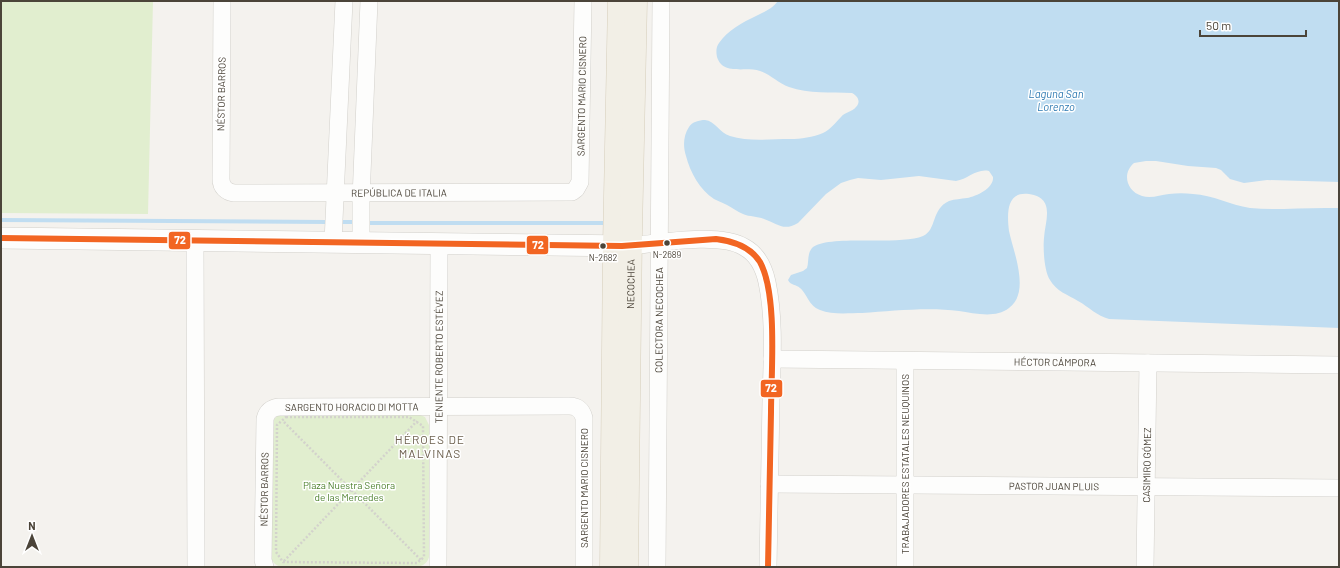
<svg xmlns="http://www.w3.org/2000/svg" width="1340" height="568" viewBox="0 0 1340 568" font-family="Barlow,sans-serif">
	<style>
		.green { fill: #e1eecf }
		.water { fill: #c0ddf1 }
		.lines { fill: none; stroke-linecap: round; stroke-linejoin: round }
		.stream { stroke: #c0ddf1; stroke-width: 4 }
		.minor-casing { stroke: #d2d0cb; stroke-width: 18 }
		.tertiary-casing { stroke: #d2d0cb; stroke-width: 22 }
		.primary-casing { stroke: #d6cebb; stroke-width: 23 }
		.path { stroke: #d3d2cc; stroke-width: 2.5; stroke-dasharray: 2 2; stroke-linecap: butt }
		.minor { stroke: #fdfdfc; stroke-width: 17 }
		.tertiary { stroke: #fdfdfc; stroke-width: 21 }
		.primary { stroke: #f2efe6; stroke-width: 22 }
		.bus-1-casing { stroke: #fff; stroke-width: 9 }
		.bus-1 { stroke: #f26522; stroke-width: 6 }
		.bus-dot { fill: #4b4439; stroke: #fff; stroke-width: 1.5 }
		.labels { text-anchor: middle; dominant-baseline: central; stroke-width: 3; stroke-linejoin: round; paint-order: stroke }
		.bus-label { font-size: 9px; fill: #4b4439; stroke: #fff }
		.street-label { font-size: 10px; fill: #4b4439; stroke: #fff }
		.park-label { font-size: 10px; fill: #4a7f2a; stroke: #fff }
		.water-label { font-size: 11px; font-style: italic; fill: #2e7ab2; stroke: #fff }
		.quarter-label { font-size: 12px; letter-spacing: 1px; fill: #6e6250; stroke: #fff }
		.line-badge { stroke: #fff; stroke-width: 1.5 }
		.badge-label { font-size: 11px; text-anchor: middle; font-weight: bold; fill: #fff }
	</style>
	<rect width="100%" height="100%" fill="#f4f2ee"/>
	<!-- green -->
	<path class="green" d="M 1,1 L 153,1 L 148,214 L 1,213 Z
		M 418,414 L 425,417 L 429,425 L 430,553 C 429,560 426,565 418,567 L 283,567 C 274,566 272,561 269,553 L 272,422 L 278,415 Z"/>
	<!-- water -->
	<path class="water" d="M 778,1 L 1339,1 L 1339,182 L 1267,180 L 1244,183 L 1230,179 L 1221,170 L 1216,168 L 1188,166 L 1156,161 L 1146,161 L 1134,163 C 1122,173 1126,191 1142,196 C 1151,199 1160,195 1169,194 C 1177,193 1185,193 1193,194 C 1213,195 1230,205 1250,208 C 1261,209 1272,209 1284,209 C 1302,208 1321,208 1339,208 L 1339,328 L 1109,319 C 1097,316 1089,307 1078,301 C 1068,295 1056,291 1050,280 C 1044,271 1043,248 1044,238 C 1045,221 1056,198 1029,194 C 1006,191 1007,214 1009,231 C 1013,251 1031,292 1009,308 C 995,319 974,313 959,311 C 928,307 892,311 862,313 C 849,313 832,315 820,310 C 808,305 808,295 800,288 C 796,284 791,286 788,280 L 791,275 L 803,271 L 807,268 C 809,262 807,254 812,248 C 826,234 899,246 923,236 C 937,230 931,209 949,201 C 955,199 961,199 967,198 C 977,196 994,188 993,177 L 989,171 C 977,168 968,179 956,181 L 919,176 L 881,180 L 858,178 L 850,180 L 841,183 L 826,194 L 798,223 C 783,232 777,223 764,219 C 757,216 750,217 743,214 C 738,212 733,208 727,205 C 723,203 718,201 714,199 C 700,190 690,172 686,156 C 683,147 683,136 689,127 C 692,122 699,120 705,120 C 715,121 720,133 730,136 C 748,142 771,139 790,139 C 801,139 813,137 823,133 C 831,129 835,123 841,117 C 845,112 852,112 856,107 C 861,102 858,96 852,93 C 831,92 809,94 789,87 C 778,83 770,74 760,71 C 745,66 723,76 717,57 C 716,52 716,47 719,43 C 727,31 743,22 756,16 C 764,12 772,9 778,1 Z"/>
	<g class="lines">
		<!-- stream -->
		<path class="stream" d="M 1,220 L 327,222
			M 341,222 L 354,222
			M 370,223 L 607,223"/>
		<defs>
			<g id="minor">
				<path id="s1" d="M 222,1 L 221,179 C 221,187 226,192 234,193 L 572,192 L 576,189 L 580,182 L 583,1"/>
				<path d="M 195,240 L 196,567"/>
				<path d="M 333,242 L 344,1"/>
				<path d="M 361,242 L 361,199 L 369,1"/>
				<path d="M 631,246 C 660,243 719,232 744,247 C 757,254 764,268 767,282 C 775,320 772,361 771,400 C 770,456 769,511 768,567"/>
				<path id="s2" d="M 772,359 L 1339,365"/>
				<path id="s3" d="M 769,484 L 1339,488"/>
				<path id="s4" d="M 265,567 L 263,560 L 265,419 C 267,411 271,408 279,407 L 569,406 C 577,406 582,410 584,418 L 584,567"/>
				<path id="s5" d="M 438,567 L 439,243"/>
				<path id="s6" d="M 657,567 L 661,1"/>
				<path d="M 905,567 L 905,361"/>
				<path id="s7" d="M 1145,567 L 1148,363"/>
			</g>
			<path id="tertiary" d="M 1,238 L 631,246"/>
			<g id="primary">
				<path d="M 611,567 L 614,245 L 619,1"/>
				<path id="s8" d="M 627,567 L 631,232 L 636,1"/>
			</g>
		</defs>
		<!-- minor casing -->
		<use href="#minor" class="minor-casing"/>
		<!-- tertiary casing -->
		<use href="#tertiary" class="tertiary-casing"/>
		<!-- primary casing -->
		<use href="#primary" class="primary-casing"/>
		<!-- path -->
		<path class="path" d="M 286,417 L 409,417 L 423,426 L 424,557 L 417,563 L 283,562 L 276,552 L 277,425 Z
			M 284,422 L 421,560
			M 284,561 L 417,421"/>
		<!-- minor -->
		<use href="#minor" class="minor"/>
		<!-- tertiary -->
		<use href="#tertiary" class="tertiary"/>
		<!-- primary -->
		<use href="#primary" class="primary"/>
		<defs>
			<path id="bus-1" d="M 1,238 L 622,246 L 716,239 C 733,241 750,246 760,262 C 778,295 771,374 771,412 C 770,464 769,515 768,567"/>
		</defs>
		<!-- bus-1 casing -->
		<use href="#bus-1" class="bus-1-casing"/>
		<!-- bus-1 -->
		<use href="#bus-1" class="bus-1"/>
	</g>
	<!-- markers -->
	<g class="bus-dot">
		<circle cx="667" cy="243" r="3.5"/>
		<circle cx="603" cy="246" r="3.5"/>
	</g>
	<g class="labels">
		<!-- bus labels -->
		<g class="bus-label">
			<text x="667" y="254">N-2689</text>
			<text x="603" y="257">N-2682</text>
		</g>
		<!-- street labels -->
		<g class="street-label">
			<text transform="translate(221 94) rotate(-89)">NÉSTOR BARROS</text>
			<text stroke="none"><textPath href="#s1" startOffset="636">SARGENTO MARIO CISNERO</textPath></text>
			<text stroke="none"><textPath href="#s1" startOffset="364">REPÚBLICA DE ITALIA</textPath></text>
			<text stroke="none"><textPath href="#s8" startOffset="283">NECOCHEA</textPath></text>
			<text stroke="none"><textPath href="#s6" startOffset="247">COLECTORA NECOCHEA</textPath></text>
			<text stroke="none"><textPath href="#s5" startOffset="210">TENIENTE ROBERTO ESTÉVEZ</textPath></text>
			<text stroke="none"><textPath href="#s2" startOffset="283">HÉCTOR CÁMPORA</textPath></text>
			<text stroke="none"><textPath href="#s4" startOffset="241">SARGENTO HORACIO DI MOTTA</textPath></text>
			<text transform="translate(905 464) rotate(-90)">TRABAJADORES ESTATALES NEUQUINOS</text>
			<text stroke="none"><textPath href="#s7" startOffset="102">CASIMIRO GÓMEZ</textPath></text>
			<text stroke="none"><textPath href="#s3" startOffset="285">PASTOR JUAN PLUIS</textPath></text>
			<text transform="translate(584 488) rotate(-90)">SARGENTO MARIO CISNERO</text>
			<text stroke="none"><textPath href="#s4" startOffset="78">NÉSTOR BARROS</textPath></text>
		</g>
		<!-- park labels -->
		<g class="park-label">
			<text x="349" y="485">Plaza Nuestra Señora<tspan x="349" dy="12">de las Mercedes</tspan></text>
		</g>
		<!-- water labels -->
		<g class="water-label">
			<text x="1056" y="93">Laguna San<tspan x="1056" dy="13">Lorenzo</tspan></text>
		</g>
		<!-- quarter labels -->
		<g class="quarter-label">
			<text x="430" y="439">HÉROES DE<tspan x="430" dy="14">MALVINAS</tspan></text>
		</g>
	</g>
	<g class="line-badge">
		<rect x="168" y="231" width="23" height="19" rx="4" fill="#f26522"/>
		<rect x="526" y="235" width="23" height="20" rx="4" fill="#f26522"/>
		<rect x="760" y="379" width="23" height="19" rx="4" fill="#f26522"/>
	</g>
	<g class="badge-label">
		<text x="180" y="244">72</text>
		<text x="538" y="249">72</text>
		<text x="771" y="392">72</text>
	</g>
	<!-- border -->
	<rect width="1340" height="568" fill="none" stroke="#4b4439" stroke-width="4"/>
	<!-- north arrow -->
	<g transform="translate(32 536)" stroke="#ffffff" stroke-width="3" paint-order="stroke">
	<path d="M0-3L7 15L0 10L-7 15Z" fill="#4b4439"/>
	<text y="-6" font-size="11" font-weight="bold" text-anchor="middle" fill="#4b4439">N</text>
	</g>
	<!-- scale -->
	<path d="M1200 30v6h106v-6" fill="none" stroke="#4b4439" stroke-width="2"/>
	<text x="1206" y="30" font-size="12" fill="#4b4439" stroke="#ffffff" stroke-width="3" paint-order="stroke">50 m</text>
</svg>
